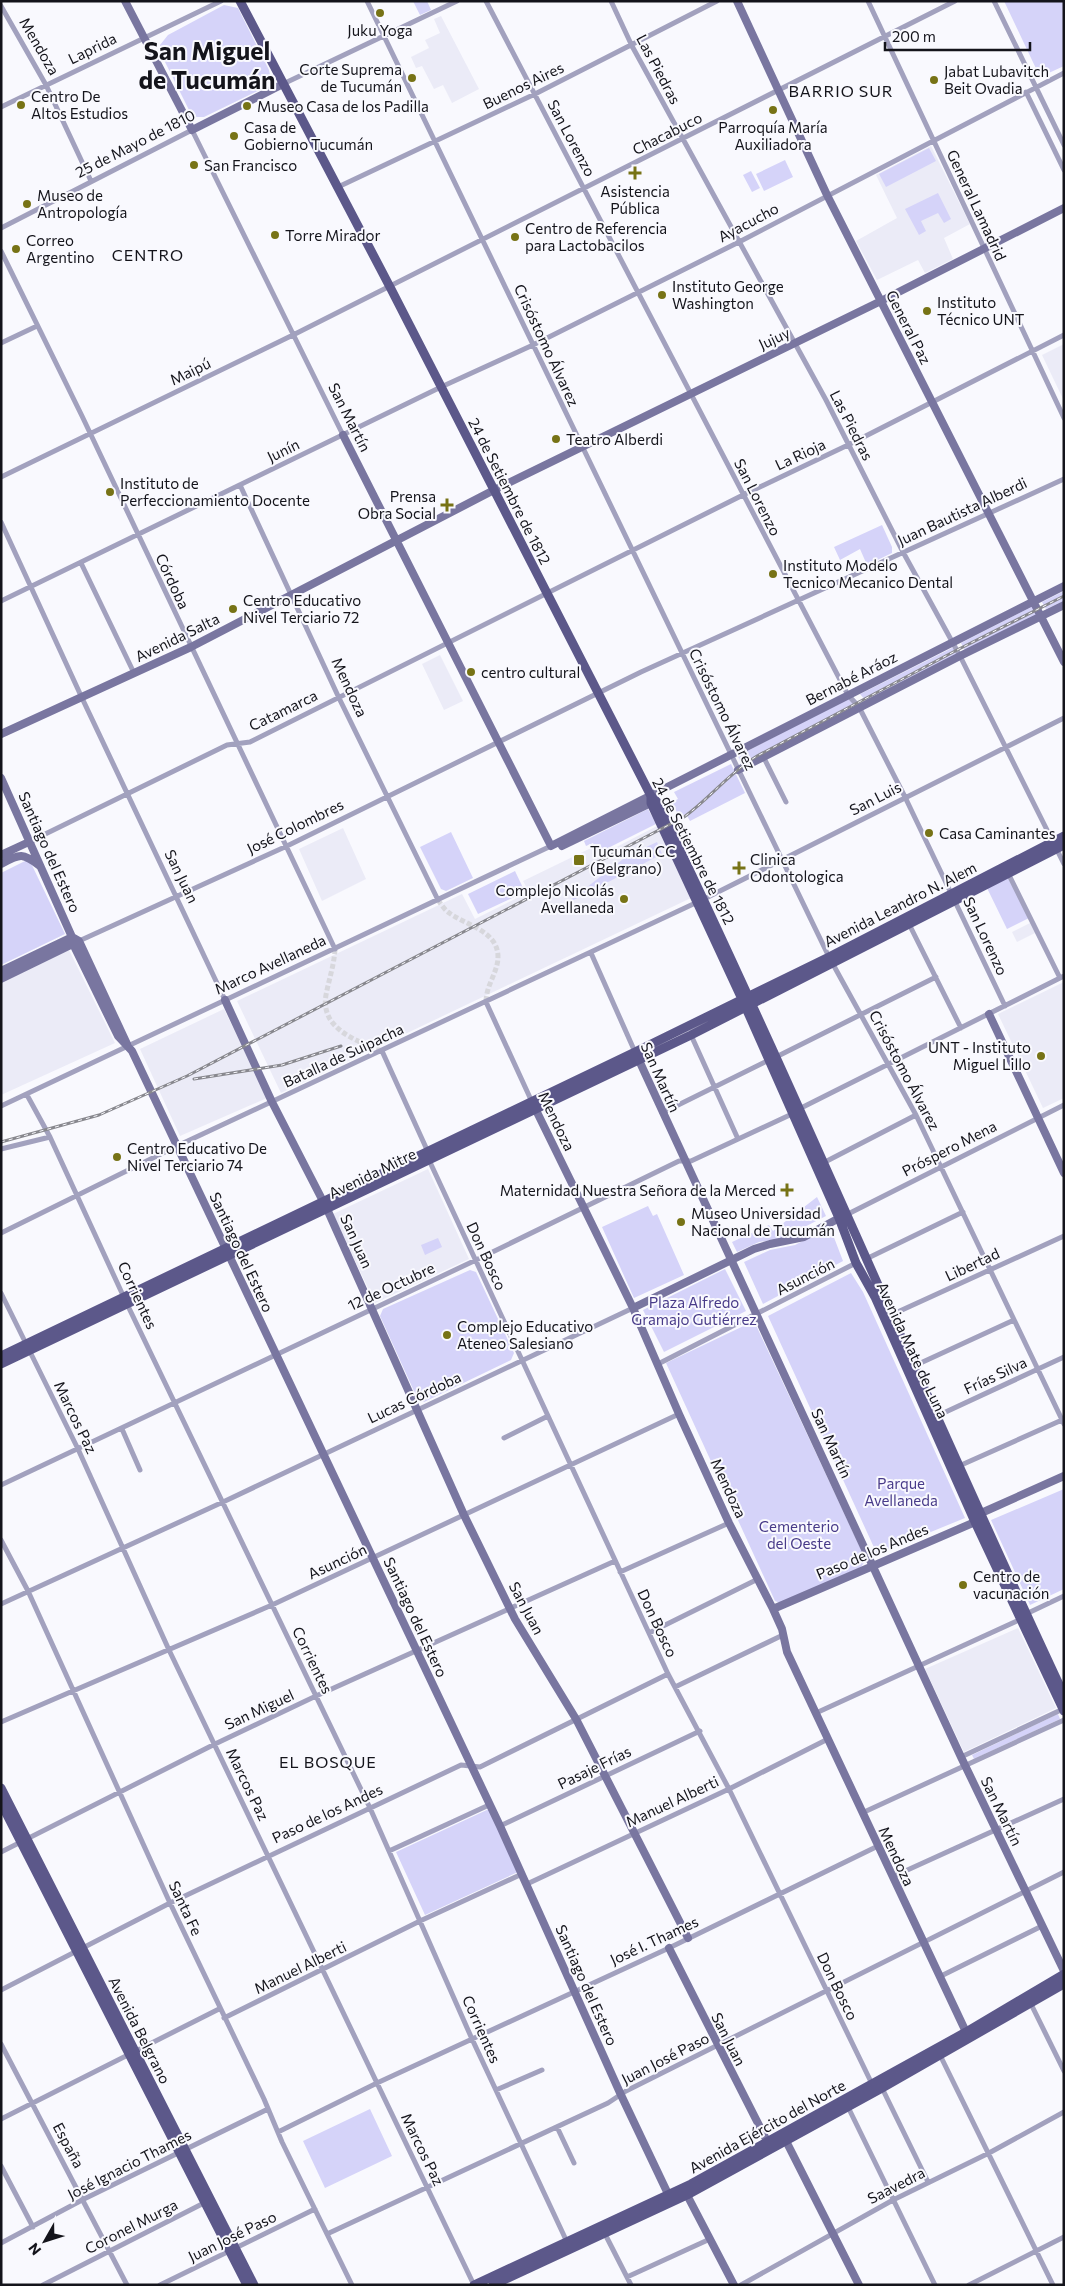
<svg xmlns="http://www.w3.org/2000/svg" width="1065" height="2286" viewBox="0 0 1065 2286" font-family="Commissioner,sans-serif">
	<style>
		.built { fill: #ebebf7 }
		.green { fill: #d5d3f9 }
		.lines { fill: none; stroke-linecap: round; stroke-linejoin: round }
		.street-tunnel { stroke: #d7d7dc; stroke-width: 5; stroke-dasharray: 5 2.5; stroke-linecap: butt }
		.street { stroke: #a2a1be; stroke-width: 5 }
		.secondary { stroke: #7976a0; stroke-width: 8 }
		.primary { stroke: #5c588a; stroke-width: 9 }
		.rail-casing { stroke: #88888e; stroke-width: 3 }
		.rail { stroke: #f9f9fe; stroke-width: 1; stroke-dasharray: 4; stroke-linecap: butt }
		.poi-dot { fill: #777316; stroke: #f9f9fe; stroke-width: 2 }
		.labels { text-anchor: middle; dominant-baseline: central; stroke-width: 4; stroke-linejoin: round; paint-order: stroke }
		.poi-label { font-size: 15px; fill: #14141b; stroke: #f9f9fe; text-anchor: start }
		.street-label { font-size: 15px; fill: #14141b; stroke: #f9f9fe }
		.park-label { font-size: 15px; fill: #483b89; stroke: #f9f9fe }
		.neighbourhood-label { font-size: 16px; letter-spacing: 1px; fill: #14141b; stroke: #f9f9fe }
		.town-label { font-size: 25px; font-weight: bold; fill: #14141b; stroke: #f9f9fe }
	</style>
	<rect width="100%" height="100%" fill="#f9f9fe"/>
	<!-- built -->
	<path class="built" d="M 441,16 L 479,89 L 452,103 L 443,85 L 434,89 L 422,66 L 416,68 L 411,57 L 429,48 L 425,40 L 440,33 L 434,19 Z
		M 931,146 L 970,224 L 944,238 L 953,259 L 925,273 L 918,260 L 877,280 L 856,241 L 897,218 L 876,175 Z
		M 1064,344 L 1064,401 L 1042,355 Z
		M 440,655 L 463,701 L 444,710 L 422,664 Z
		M 657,826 L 691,898 L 281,1093 L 237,1001 L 462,894 L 475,919 L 529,892 L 523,881 L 591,848 L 597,857 Z
		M 343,828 L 366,879 L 322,901 L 299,849 Z
		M 1030,923 L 1035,933 L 1017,942 L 1012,932 Z
		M 69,950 L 115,1043 L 1,1095 L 1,983 Z
		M 1064,982 L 1064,1098 L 1043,1108 L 998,1014 Z
		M 224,1009 L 267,1098 L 180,1136 L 140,1049 Z
		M 428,1169 L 469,1259 L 375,1303 L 333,1214 Z
		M 1018,1628 L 1056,1708 L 964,1752 L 925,1669 Z"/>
	<!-- green -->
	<path class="green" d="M 413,1 L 427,1 L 431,10 L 420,15 Z
		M 1004,1 L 1064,1 L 1064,66 L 1040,77 Z
		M 224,5 L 238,8 L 269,70 L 271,80 L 266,87 L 204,117 L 196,117 L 190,112 L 160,52 L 160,45 L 168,35 Z
		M 929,148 L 936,161 L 886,187 L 879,174 Z
		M 785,160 L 793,177 L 764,191 L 756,174 Z
		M 751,171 L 760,188 L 752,192 L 743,175 Z
		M 938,193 L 951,219 L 944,223 L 938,213 L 921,221 L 926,231 L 919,235 L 905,209 Z
		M 882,525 L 892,547 L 892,553 L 867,565 L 860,549 L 840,560 L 834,547 Z
		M 1064,591 L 1064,601 L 1046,609 L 1042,602 Z
		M 1033,606 L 1038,614 L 965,651 L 961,643 Z
		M 954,647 L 957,654 L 866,701 L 860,694 Z
		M 852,696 L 858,702 L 741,764 L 738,756 Z
		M 731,764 L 745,793 L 690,821 L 686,814 L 679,817 L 672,802 L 678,799 L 674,792 Z
		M 648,809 L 656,824 L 598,853 L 593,843 L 586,846 L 584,841 Z
		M 451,832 L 473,878 L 446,891 L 441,889 L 420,847 Z
		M 657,842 L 662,854 L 564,905 L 627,856 Z
		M 29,859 L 65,934 L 1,965 L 1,873 Z
		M 515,871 L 525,892 L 478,914 L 468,894 Z
		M 1008,878 L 1029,918 L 1007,929 L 987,888 Z
		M 817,1197 L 826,1216 L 781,1239 L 759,1242 L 737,1252 L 732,1242 L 769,1225 L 773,1231 Z
		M 648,1206 L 653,1216 L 657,1214 L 684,1275 L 634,1298 L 602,1227 Z
		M 830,1227 L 843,1261 L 763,1304 L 744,1262 L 770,1250 L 795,1245 Z
		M 438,1238 L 442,1247 L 425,1255 L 421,1245 Z
		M 725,1269 L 746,1311 L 664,1352 L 643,1310 Z
		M 470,1270 L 476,1272 L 514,1353 L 511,1360 L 424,1402 L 418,1400 L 380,1316 L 383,1309 Z
		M 851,1273 L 863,1292 L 965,1518 L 877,1554 L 768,1316 Z
		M 754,1321 L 866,1560 L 861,1567 L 780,1603 L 775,1601 L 666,1363 Z
		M 1064,1489 L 1064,1589 L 1030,1605 L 991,1520 Z
		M 1058,1714 L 1060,1719 L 974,1759 L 972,1755 Z
		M 489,1809 L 518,1872 L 425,1915 L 396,1852 Z
		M 370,2109 L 392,2156 L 325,2188 L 303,2141 Z"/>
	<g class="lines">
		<!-- street-tunnel -->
		<path class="street-tunnel" d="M 438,900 C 441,904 444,909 448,912 C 464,925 498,930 498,957 C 498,972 486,985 486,1002
			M 335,949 C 334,966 329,979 326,995 C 320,1029 357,1041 382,1051"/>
		<!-- street -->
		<path class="street" d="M 367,1 L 829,957 L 916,1115 L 1064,1424
			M 486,1 L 848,695 L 859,707 L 905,797 L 1005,1006
			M 611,1 L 632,46 L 826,400 L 903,552 L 960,656 L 1064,864
			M 868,1 L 1064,418
			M 994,1 L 1064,145
			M 1,6 L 46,85 L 91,181
			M 283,84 L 457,1
			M 1026,92 L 1064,170
			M 1,107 L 221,1
			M 338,187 L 535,94 L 717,1
			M 1,228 L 192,130 L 343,435
			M 1,251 L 82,416 L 335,949
			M 1,343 L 37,326
			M 1,477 L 293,335 L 955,1
			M 240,485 L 339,698 L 438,900
			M 1,522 L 82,698 L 225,1000
			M 81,563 L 134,673
			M 1,601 L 441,387 L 533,345 L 739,242 L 1064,73
			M 763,756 L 786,802
			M 31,841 L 227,745 L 250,742 L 743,495 L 848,445 L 1064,335
			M 1008,873 L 1060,978
			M 909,924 L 961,1028
			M 79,941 L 287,846 L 641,672 L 1064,479
			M 591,953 L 635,1052
			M 486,1002 L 532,1102
			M 691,1035 L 738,1139
			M 382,1051 L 428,1152 L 429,1160 L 668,1674 L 729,1789 L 873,2086
			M 776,1057 L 936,977
			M 27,1095 L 50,1137 L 127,1304 L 370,1808 L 472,2039 L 567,2242
			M 1,1106 L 551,846
			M 799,1109 L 1064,976
			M 662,1113 L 769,1060
			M 1,1149 L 50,1137
			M 823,1163 L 916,1115
			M 846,1215 L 1064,1105
			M 1,1233 L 177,1146 L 704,899 L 1064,718
			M 866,1259 L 963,1212
			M 1,1293 L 78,1449 L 169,1650 L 474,2285
			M 891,1315 L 1064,1236
			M 658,1364 L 856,1263
			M 914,1366 L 1014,1320
			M 937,1416 L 1064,1357
			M 122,1429 L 140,1470
			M 504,1438 L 548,1416
			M 959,1466 L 1062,1420
			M 1,1485 L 476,1260 L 679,1161 L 691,1161 L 792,1114
			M 1,1540 L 28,1591 L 170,1903 L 264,2099 L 282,2142 L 352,2285
			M 620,1572 L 729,1523
			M 1,1604 L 223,1502 L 633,1308
			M 1026,1614 L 1064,1596
			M 649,1633 L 758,1579
			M 675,1687 L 783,1635
			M 816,1713 L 1021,1619
			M 1,1722 L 272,1605 L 679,1414
			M 961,1757 L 1063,1709
			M 862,1813 L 1064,1720
			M 500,1826 L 700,1731
			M 389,1851 L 489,1805
			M 1,1852 L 215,1744 L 316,1696 L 615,1561
			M 892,1877 L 1064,1799
			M 527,1884 L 729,1789 L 828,1739
			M 939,1977 L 1042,1926
			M 1,1990 L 170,1903 L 461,1765 L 480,1767 L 668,1674
			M 1030,2002 L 1064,2071
			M 224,2018 L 420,1921 L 522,1874
			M 1,2044 L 127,2285
			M 939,2053 L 1053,2285
			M 882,2088 L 928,2182
			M 496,2090 L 542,2070
			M 848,2104 L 848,2107 L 935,2285
			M 1,2119 L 219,2009
			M 557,2127 L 574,2163
			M 278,2132 L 377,2083 L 669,1948 L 878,1846
			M 1,2166 L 33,2227
			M 604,2232 L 631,2285
			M 327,2234 L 608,2103 L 626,2091 L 1064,1872
			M 1,2243 L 84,2199 L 268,2109
			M 627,2277 L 710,2239
			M 43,2285 L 204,2203
			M 160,2285 L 315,2209
			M 741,2285 L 893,2200 L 989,2153 L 1064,2112
			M 969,2285 L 1064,2237"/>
		<!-- secondary -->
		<path class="secondary" d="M 125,1 L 192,130 L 283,84
			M 737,1 L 827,195 L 1064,662
			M 343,435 L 551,846
			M 1,734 L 191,647 L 494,490 L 881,301 L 1064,208
			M 738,770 L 960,656 L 1064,605
			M 1,778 L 72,937 L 73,944 L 118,1036 L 132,1051 L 500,1826 L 621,2095 L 669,2196
			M 551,846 L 1064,586
			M 562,846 L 651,803
			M 1,855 L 31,841
			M 1,864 C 20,854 22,852 40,866
			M 72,937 L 79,941 L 127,1044
			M 1,971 L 72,937
			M 1,979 L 77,942
			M 225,1000 L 272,1102 L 327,1209 L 464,1515 L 515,1619 L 576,1719 L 688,1938
			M 989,1014 L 1064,1173
			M 637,1056 L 961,1757 L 1064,1971
			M 533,1104 L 633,1308 L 679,1414 L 729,1523 L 773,1609 L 782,1629 L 787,1652 L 966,2032 L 966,2038
			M 633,1308 L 754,1249 L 770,1244 L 804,1237 L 843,1216
			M 773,1609 L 975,1522 L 979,1514 L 1064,1476
			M 669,1948 L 767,2141
			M 786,2141 L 859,2285
			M 687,2195 L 734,2285"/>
		<!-- primary -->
		<path class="primary" d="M 240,1 L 390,287 L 651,796 L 657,802 C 799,1097 925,1399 1064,1695
			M 651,796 L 651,803 L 742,999 L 839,1218 L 856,1263 L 875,1297 L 975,1522 L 1064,1711
			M 1,1356 L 635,1052 L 829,957 L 1064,836
			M 1,1364 L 691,1035 L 1064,845
			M 1,1788 L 254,2285
			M 1,1803 L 247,2285
			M 474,2285 L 691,2184 L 966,2032 L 1064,1974
			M 493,2285 L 687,2195 L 882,2088 L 1064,1984"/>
		<defs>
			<path id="rail" d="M 194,1079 L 282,1065 L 341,1046
				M 1,1142 L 99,1115 L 187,1076 L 684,817 C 710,798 729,773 757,756 L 957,650 L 1064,596"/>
		</defs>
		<!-- rail casing -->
		<use href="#rail" class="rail-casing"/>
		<!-- rail -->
		<use href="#rail" class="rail"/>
	</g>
	<!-- markers -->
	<g class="poi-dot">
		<circle cx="380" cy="13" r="5"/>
		<circle cx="412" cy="78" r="5"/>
		<circle cx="934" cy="80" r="5"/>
		<circle cx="21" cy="105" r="5"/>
		<circle cx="247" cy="106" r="5"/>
		<circle cx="773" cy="110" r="5"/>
		<circle cx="234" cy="136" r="5"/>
		<circle cx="194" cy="165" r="5"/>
		<path d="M632.5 165.5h5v5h5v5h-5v5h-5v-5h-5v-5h5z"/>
		<circle cx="27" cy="204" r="5"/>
		<circle cx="275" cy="235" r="5"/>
		<circle cx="515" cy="237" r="5"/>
		<circle cx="16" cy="249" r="5"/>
		<circle cx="662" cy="295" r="5"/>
		<circle cx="927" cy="311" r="5"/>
		<circle cx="556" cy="439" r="5"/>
		<circle cx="110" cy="492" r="5"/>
		<path d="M444.5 497.5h5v5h5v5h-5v5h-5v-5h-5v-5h5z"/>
		<circle cx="773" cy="574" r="5"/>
		<circle cx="233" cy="609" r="5"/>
		<circle cx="471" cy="672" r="5"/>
		<circle cx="929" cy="833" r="5"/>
		<rect x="573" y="854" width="12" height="12" rx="2.5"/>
		<path d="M736.5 860.5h5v5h5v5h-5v5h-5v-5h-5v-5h5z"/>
		<circle cx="624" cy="899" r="5"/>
		<circle cx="1041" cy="1056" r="5"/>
		<circle cx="117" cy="1157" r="5"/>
		<path d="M784.5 1182.5h5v5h5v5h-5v5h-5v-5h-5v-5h5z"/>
		<circle cx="681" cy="1222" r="5"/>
		<circle cx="447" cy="1335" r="5"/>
		<circle cx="963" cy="1585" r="5"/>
	</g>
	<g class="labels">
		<!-- poi labels -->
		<g class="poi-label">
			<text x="380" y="30" text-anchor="middle">Juku Yoga</text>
			<text x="402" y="69" text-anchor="end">Corte Suprema<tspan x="402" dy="17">de Tucumán</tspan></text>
			<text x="944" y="71">Jabat Lubavitch<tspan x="944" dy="17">Beit Ovadia</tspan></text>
			<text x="31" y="96">Centro De<tspan x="31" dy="17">Altos Estudios</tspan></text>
			<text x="257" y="106">Museo Casa de los Padilla</text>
			<text x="244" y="127">Casa de<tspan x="244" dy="17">Gobierno Tucumán</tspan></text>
			<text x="773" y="127" text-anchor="middle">Parroquía María<tspan x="773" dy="17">Auxiliadora</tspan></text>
			<text x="204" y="165">San Francisco</text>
			<text x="635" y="191" text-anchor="middle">Asistencia<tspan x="635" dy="17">Pública</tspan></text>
			<text x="37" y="195">Museo de<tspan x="37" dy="17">Antropología</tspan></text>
			<text x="525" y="228">Centro de Referencia<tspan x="525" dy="17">para Lactobacilos</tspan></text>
			<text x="285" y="235">Torre Mirador</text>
			<text x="26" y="240">Correo<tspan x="26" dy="17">Argentino</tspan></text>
			<text x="672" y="286">Instituto George<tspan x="672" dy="17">Washington</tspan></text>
			<text x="937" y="302">Instituto<tspan x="937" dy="17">Técnico UNT</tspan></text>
			<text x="566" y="439">Teatro Alberdi</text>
			<text x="120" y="483">Instituto de<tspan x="120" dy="17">Perfeccionamiento Docente</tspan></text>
			<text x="436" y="496" text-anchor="end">Prensa<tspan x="436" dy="17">Obra Social</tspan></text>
			<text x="783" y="565">Instituto Modelo<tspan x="783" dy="17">Tecnico Mecanico Dental</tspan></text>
			<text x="243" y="600">Centro Educativo<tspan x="243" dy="17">Nivel Terciario 72</tspan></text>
			<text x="481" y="672">centro cultural</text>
			<text x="939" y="833">Casa Caminantes</text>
			<text x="590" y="851">Tucumán CC<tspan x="590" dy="17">(Belgrano)</tspan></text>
			<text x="750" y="859">Clinica<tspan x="750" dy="17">Odontologica</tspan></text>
			<text x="614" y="890" text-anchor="end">Complejo Nicolás<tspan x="614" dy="17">Avellaneda</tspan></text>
			<text x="1031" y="1047" text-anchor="end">UNT - Instituto<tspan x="1031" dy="17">Miguel Lillo</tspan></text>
			<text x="127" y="1148">Centro Educativo De<tspan x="127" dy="17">Nivel Terciario 74</tspan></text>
			<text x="776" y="1190" text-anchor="end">Maternidad Nuestra Señora de la Merced</text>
			<text x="691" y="1213">Museo Universidad<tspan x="691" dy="17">Nacional de Tucumán</tspan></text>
			<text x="457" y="1326">Complejo Educativo<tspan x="457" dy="17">Ateneo Salesiano</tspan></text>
			<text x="973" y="1576">Centro de<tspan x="973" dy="17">vacunación</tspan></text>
		</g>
		<!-- street labels -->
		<g class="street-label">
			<text transform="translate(40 46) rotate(60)">Mendoza</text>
			<text transform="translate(92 48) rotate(-26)">Laprida</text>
			<text transform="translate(659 69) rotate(62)">Las Piedras</text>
			<text transform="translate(523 85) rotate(-26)">Buenos Aires</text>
			<text transform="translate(667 133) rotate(-27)">Chacabuco</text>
			<text transform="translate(572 138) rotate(62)">San Lorenzo</text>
			<text transform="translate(135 143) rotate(-27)">25 de Mayo de 1810</text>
			<text transform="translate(977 205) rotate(65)">General Lamadrid</text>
			<text transform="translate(748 222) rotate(-28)">Ayacucho</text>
			<text transform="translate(909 327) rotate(63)">General Paz</text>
			<text transform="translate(774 338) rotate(-25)">Jujuy</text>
			<text transform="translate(547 345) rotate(65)">Crisóstomo Álvarez</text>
			<text transform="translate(190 371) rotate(-26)">Maipú</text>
			<text transform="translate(350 417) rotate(63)">San Martín</text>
			<text transform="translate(852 425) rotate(63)">Las Piedras</text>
			<text transform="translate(283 450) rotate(-26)">Junín</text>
			<text transform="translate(800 454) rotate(-25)">La Rioja</text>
			<text transform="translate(510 491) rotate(63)">24 de Setiembre de 1812</text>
			<text transform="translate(758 497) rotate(63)">San Lorenzo</text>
			<text transform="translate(962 511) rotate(-25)">Juan Bautista Alberdi</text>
			<text transform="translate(173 581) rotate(65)">Córdoba</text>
			<text transform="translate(177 637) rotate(-26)">Avenida Salta</text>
			<text transform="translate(851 678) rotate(-27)">Bernabé Aráoz</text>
			<text transform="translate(350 687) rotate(65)">Mendoza</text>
			<text transform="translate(723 709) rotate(64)">Crisóstomo Álvarez</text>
			<text transform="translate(283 710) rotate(-26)">Catamarca</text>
			<text transform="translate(875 798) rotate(-27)">San Luis</text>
			<text transform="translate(295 826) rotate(-26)">José Colombres</text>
			<text transform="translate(694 851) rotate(63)">24 de Setiembre de 1812</text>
			<text transform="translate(50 852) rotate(66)">Santiago del Estero</text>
			<text transform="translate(182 876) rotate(64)">San Juan</text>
			<text transform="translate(900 904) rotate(-27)">Avenida Leandro N. Alem</text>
			<text transform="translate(986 936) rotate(65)">San Lorenzo</text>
			<text transform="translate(270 964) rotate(-25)">Marco Avellaneda</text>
			<text transform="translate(343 1055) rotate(-25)">Batalla de Suipacha</text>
			<text transform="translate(905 1070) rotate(62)">Crisóstomo Álvarez</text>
			<text transform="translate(661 1077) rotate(66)">San Martín</text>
			<text transform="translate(557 1121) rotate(64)">Mendoza</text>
			<text transform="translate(949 1148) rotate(-27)">Próspero Mena</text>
			<text transform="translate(372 1173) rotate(-26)">Avenida Mitre</text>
			<text transform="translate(357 1241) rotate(66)">San Juan</text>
			<text transform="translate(242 1252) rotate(65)">Santiago del Estero</text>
			<text transform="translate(487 1256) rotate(65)">Don Bosco</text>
			<text transform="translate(972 1264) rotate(-25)">Libertad</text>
			<text transform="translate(805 1276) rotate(-27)">Asunción</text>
			<text transform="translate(391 1286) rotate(-25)">12 de Octubre</text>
			<text transform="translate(138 1295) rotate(65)">Corrientes</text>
			<text transform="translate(913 1350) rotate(65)">Avenida Mate de Luna</text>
			<text transform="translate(995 1375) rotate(-25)">Frías Silva</text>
			<text transform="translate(414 1397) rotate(-25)">Lucas Córdoba</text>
			<text transform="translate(76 1417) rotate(64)">Marcos Paz</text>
			<text transform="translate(832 1443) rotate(65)">San Martín</text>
			<text transform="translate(729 1488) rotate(65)">Mendoza</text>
			<text transform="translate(872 1551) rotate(-23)">Paso de los Andes</text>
			<text transform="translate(337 1561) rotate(-25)">Asunción</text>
			<text transform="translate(527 1608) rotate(62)">San Juan</text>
			<text transform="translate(416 1617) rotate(65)">Santiago del Estero</text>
			<text transform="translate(658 1623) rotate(65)">Don Bosco</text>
			<text transform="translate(313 1660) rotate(64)">Corrientes</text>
			<text transform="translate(259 1709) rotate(-25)">San Miguel</text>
			<text transform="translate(594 1767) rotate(-26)">Pasaje Frías</text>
			<text transform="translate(248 1784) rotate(64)">Marcos Paz</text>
			<text transform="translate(672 1801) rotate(-25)">Manuel Alberti</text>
			<text transform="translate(1002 1811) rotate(64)">San Martín</text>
			<text transform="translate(327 1813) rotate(-25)">Paso de los Andes</text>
			<text transform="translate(897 1856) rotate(65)">Mendoza</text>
			<text transform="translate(186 1908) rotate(65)">Santa Fe</text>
			<text transform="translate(654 1940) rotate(-25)">José I. Thames</text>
			<text transform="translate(300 1967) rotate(-26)">Manuel Alberti</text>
			<text transform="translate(587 1985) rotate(66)">Santiago del Estero</text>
			<text transform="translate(838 1986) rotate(64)">Don Bosco</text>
			<text transform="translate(482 2029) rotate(66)">Corrientes</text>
			<text transform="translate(140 2030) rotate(63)">Avenida Belgrano</text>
			<text transform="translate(729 2039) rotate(63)">San Juan</text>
			<text transform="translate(665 2058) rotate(-27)">Juan José Paso</text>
			<text transform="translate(767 2126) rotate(-29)">Avenida Ejército del Norte</text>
			<text transform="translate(69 2145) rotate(62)">España</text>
			<text transform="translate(423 2149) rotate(64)">Marcos Paz</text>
			<text transform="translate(129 2164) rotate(-27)">José Ignacio Thames</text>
			<text transform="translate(896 2185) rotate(-27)">Saavedra</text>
			<text transform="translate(131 2226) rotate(-27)">Coronel Murga</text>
			<text transform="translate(232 2236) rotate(-26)">Juan José Paso</text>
		</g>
		<!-- park labels -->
		<g class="park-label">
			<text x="694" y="1302">Plaza Alfredo<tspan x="694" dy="17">Gramajo Gutiérrez</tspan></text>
			<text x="901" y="1483">Parque<tspan x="901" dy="17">Avellaneda</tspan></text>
			<text x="799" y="1526">Cementerio<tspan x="799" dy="17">del Oeste</tspan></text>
		</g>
		<!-- neighbourhood labels -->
		<g class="neighbourhood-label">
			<text x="841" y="90">BARRIO SUR</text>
			<text x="148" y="254">CENTRO</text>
			<text x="328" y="1761">EL BOSQUE</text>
		</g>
		<!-- town labels -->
		<g class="town-label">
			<text x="207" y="50">San Miguel<tspan x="207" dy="29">de Tucumán</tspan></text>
		</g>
	</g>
	<!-- border -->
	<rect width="1065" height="2286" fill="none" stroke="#14141b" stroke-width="5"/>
	<!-- north arrow -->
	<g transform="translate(45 2241) rotate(231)" stroke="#f9f9fe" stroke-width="4" paint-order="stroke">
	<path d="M0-4L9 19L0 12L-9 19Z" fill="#14141b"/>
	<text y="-8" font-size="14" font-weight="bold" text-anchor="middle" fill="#14141b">N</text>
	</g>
	<!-- scale -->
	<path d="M885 42v8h145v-8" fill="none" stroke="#14141b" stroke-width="2.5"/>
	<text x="892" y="42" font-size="15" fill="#14141b" stroke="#f9f9fe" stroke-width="4" paint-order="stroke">200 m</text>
</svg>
